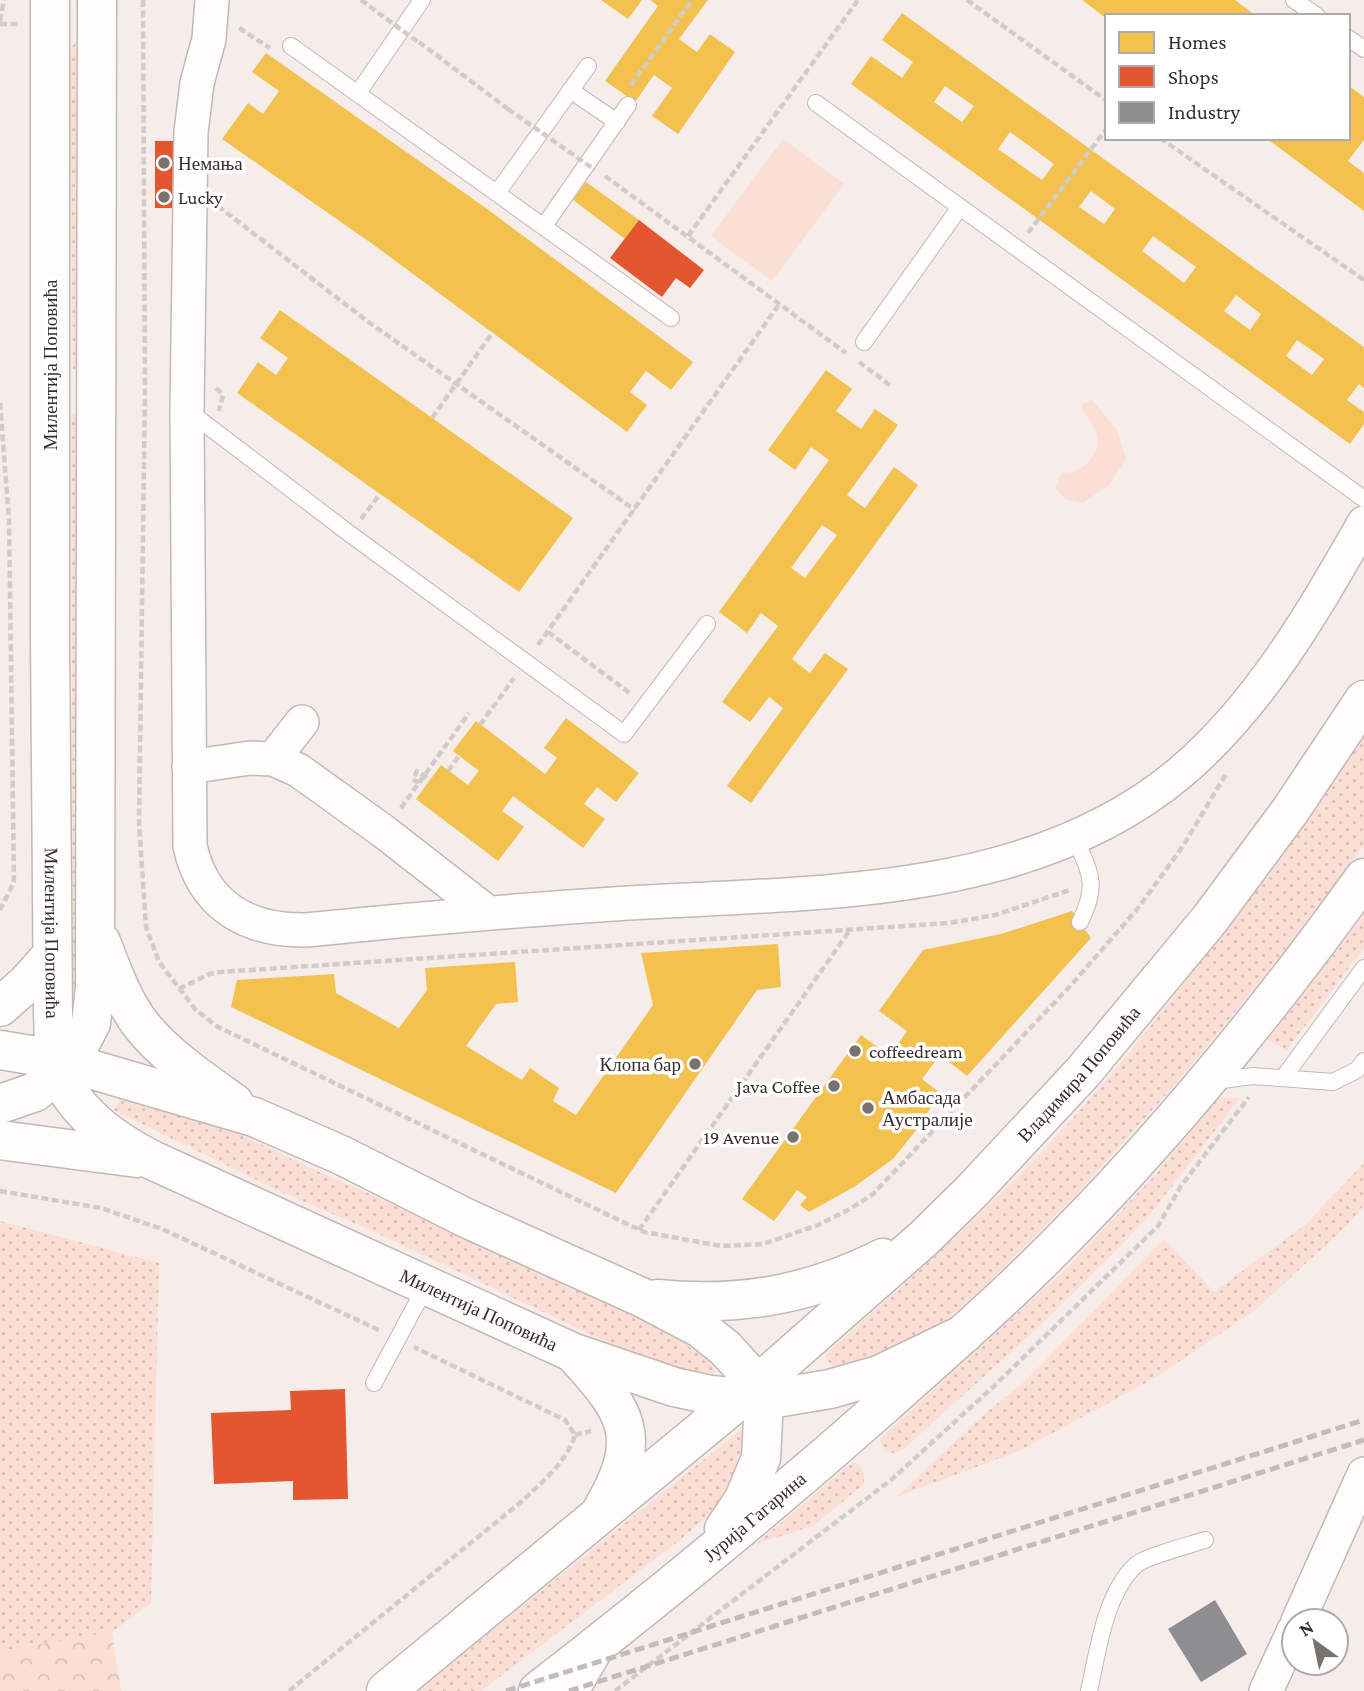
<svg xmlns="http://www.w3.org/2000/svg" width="1364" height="1691" viewBox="0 0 1364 1691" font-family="'Crimson Pro',serif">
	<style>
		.grass { fill: url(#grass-dots) }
		.forest { fill: url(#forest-crowns) }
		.park { fill: #fbdfd5 }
		.homes { fill: #f2c14e; fill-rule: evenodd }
		.shops { fill: #e4572e }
		.industry { fill: #8d8d92 }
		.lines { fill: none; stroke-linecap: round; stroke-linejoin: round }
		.lane-casing { stroke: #c0b9b6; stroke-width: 18 }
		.street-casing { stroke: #c0b9b6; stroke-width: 36 }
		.secondary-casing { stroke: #c0b9b6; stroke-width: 41 }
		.primary-casing { stroke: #c0b9b6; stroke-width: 41 }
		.path { stroke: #d0ccca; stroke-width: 4.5; stroke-dasharray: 7 3.5; stroke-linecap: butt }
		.lane { stroke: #fefcfc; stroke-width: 16 }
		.street { stroke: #fefcfc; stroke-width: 33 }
		.secondary { stroke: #fefcfc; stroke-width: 38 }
		.primary { stroke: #fefcfc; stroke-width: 38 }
		.rail { stroke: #c0bdbc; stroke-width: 5; stroke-dasharray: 10 5; stroke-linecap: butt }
		.path-bridge { stroke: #d0ccca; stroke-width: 4.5; stroke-dasharray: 7 3.5; stroke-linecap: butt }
		.poi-dot { fill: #79716e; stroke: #fff; stroke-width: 2.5 }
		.labels { text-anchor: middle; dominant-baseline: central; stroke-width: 7; stroke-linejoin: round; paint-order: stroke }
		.poi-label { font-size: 19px; fill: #352e2c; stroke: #fff; text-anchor: start }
		.street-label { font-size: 19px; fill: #352e2c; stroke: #fff }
	</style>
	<defs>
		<pattern id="grass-dots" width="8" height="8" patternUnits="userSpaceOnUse" patternTransform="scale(1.75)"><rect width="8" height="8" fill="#fbdfd5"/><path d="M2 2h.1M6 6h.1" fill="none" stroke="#d8c0b7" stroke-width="1.8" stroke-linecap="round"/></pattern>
		<pattern id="forest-crowns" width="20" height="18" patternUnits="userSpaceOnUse" patternTransform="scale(1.75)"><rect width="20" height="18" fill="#fbdfd5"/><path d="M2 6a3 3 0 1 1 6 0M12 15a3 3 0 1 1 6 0" fill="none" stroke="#d8c0b7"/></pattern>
	</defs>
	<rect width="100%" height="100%" fill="#f6edea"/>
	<!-- grass -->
	<path class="grass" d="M 75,41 L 83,52 L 84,368 L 73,369 L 69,54 Z
		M 86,413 L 76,1000 L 73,994 L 71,415 Z
		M 1364,734 L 1364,845 L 1265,975 L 1186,1072 L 1075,1196 L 978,1293 L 946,1320 L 913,1343 L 836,1374 L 825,1355 C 896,1291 968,1228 1034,1160 C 1159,1030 1260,880 1364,734 Z
		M 1364,915 L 1364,948 L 1287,1050 L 1268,1040 Z
		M 126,1091 L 206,1118 L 308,1167 L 409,1211 L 668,1331 L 710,1362 L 715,1371 L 714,1374 L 691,1372 L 619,1348 L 377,1233 L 277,1190 L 114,1110 Z
		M 1218,1098 L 1240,1098 L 1156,1207 L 1121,1246 L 1045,1321 L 907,1446 C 895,1456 883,1457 880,1439 L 1065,1270 L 1156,1174 Z
		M 1364,1163 L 1364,1205 L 1347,1225 L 1259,1307 L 1157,1377 L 1021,1450 L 896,1497 L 986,1413 L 1025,1381 L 1164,1239 L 1214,1292 L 1305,1225 Z
		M 0,1221 L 159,1263 L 151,1603 L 112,1632 L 0,1651 Z
		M 743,1428 L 748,1431 L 735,1481 L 714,1510 L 680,1540 L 481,1691 L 417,1691 Z
		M 853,1462 C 863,1465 865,1474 864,1484 L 813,1526 L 756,1544 Z"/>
	<!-- forest -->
	<path class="forest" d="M 112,1632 L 121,1691 L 0,1691 L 0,1651 Z"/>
	<!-- park -->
	<path class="park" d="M 783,139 L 844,184 L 772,281 L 711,236 Z
		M 1092,400 L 1117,430 L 1126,459 L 1109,485 L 1083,503 L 1065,499 L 1055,488 L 1061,473 C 1087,474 1107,448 1092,424 C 1087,417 1084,413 1081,405 Z"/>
	<!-- homes -->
	<path class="homes" d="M 601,0 L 642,0 L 628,19 Z
		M 650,0 L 708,0 L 679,39 L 697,52 L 710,34 L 735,52 L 678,134 L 652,116 L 672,88 L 654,75 L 635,102 L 605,81 L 658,6 Z
		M 1082,0 L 1235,0 L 1256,16 L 1107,16 L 1107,19 Z
		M 902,13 L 1364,347 L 1364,388 L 1359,384 L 1347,400 L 1364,412 L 1364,424 L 1350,444 L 851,84 L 871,56 L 902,78 L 913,62 L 882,40 ZM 945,86 L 974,106 L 962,122 L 934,102 ZM 1010,132 L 1054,164 L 1042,180 L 998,149 ZM 1091,191 L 1115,209 L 1104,224 L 1079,207 ZM 1153,236 L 1196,267 L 1184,283 L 1142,251 ZM 1236,295 L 1261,314 L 1250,330 L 1224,311 ZM 1297,340 L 1324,359 L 1312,375 L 1286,356 Z
		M 266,53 L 490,211 L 693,362 L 671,390 L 646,371 L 630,392 L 647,405 L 627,432 L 371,243 L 222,139 L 248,103 L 263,114 L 279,91 L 252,72 Z
		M 1348,85 L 1364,97 L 1364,140 L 1348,161 L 1364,173 L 1364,211 L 1266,138 L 1348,138 Z
		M 586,182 L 639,220 L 625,239 L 573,200 Z
		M 280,310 L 573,518 L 519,592 L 237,393 L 258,362 L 276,375 L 288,358 L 260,338 Z
		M 826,370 L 852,389 L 836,411 L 861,429 L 875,409 L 898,425 L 847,495 L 865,508 L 894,467 L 918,485 L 792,659 L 810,673 L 825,653 L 848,669 L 751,803 L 727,786 L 783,708 L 769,697 L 750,722 L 722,702 L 778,626 L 761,613 L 747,633 L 719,612 L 829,460 L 811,447 L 795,470 L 768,450 ZM 822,525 L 837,535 L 805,578 L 791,568 Z
		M 566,718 L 639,773 L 616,802 L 597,787 L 584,804 L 605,819 L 583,848 L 513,796 L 502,811 L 524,827 L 498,861 L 416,799 L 441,765 L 468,785 L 479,771 L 453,751 L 476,721 L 545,774 L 557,758 L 544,748 Z
		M 1072,911 L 1091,938 L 967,1076 L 940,1055 L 922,1079 L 940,1093 L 917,1129 L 893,1159 L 854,1187 L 809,1212 L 800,1205 L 807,1197 L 797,1190 L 774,1221 L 742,1199 L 861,1035 L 890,1056 L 907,1031 L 879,1011 L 923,950 L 1001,934 Z
		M 778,944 L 781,987 L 757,990 L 616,1193 L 231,1007 L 237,980 L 334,974 L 336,993 L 399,1028 L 427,990 L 425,968 L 515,962 L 518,1002 L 496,1004 L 466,1046 L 522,1080 L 530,1068 L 559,1088 L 553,1101 L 576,1115 L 653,1005 L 641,953 Z"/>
	<!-- shops -->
	<path class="shops" d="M 155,141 L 173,141 L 174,208 L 155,208 Z
		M 639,220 L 704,270 L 690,288 L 676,278 L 662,297 L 610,258 Z
		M 345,1389 L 348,1499 L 293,1500 L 293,1481 L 214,1484 L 211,1413 L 291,1410 L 290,1391 Z"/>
	<!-- industry -->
	<path class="industry" d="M 1215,1600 L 1247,1654 L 1201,1682 L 1168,1629 Z"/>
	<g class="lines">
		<defs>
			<path id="lane" d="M 1294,0 L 1317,16
				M 1348,38 L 1364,49
				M 291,46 L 671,318
				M 570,90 L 617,122
				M 358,93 L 422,0
				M 816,103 L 1364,499
				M 497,193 L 588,66
				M 544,226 L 628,105
				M 864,342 L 960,207
				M 187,410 L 350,534 L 624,734 L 707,624
				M 1075,838 C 1090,873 1099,884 1080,922
				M 1283,1078 L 1364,968
				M 1215,1081 L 1253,1076 L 1333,1082 L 1357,1070 L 1364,1061
				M 374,1383 L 426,1286
				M 1089,1691 C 1098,1651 1105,1592 1137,1564 C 1147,1556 1190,1545 1205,1540"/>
			<path id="street" d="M 212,0 L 209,39 L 197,83 L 191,132 L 187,410 L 190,846 C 203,906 248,931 306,930 C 413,919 520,910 628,903 C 813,892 1031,899 1181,772 C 1260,705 1313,612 1364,523
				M 273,759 L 302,722
				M 189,767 L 250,758 L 273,759 L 298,770 L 383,831 L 487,912
				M 1298,1621 L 1364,1474
				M 1266,1691 L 1294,1630"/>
			<g id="secondary">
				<path id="s1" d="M 50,0 L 50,641 L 53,1013 C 54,1029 53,1046 56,1062 C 67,1108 113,1140 152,1160 L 574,1353 L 674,1387 L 711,1395 L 764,1400 L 830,1389 L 879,1375 L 964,1334"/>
				<path d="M 101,942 C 112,970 123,1002 142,1026 C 166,1056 202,1080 234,1103"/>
				<path d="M 0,1007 L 27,983 L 52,955"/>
				<path d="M 0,1050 L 56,1059 L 254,1117 L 341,1155 L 466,1218 L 643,1298 L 700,1328 L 725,1348 L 758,1384 L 764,1400 L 761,1458 L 744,1499 L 724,1529"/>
				<path d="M 0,1104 L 35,1092 L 70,1063 L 91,1023 L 95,989 L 97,0"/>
				<path d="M 0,1140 L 137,1158"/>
				<path d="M 657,1299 C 739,1307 809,1295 883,1258"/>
				<path d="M 575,1355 C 626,1411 645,1436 603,1508"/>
				<path id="s2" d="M 386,1691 L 758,1384 L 923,1239 L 972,1191 L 1083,1072 L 1210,919 L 1290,811 L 1364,700"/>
				<path id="s3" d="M 538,1691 C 657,1599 772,1504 885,1404 C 934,1360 984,1317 1032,1270 C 1154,1151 1264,1017 1364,878"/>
			</g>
			<path id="primary" d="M 569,1691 L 594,1648"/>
		</defs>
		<!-- lane casing -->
		<use href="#lane" class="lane-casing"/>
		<!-- street casing -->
		<use href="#street" class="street-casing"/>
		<!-- secondary casing -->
		<use href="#secondary" class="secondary-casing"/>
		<!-- primary casing -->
		<use href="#primary" class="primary-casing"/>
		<!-- path -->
		<path class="path" d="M 143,0 L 145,391 L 139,822 L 146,927 L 159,962 L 196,1010 L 218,1027 L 644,1232 L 721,1246 L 763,1244 L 818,1225 L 850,1209 L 873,1194 L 1073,983 L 1139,907 L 1183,846 L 1226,774
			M 967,0 L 1107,101
			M 0,21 L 4,0
			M 0,24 L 20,24
			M 239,28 L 270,48
			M 419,42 L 508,109
			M 631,85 L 692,0
			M 1160,138 L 1364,280
			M 605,176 L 846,353
			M 218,206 L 367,321 L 635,510
			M 1028,233 L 1107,128
			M 688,236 L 858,0
			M 859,362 L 891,386
			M 216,388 L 223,395 L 219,411
			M 0,403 L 9,520 L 14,882 L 0,910
			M 432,418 L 493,332
			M 361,519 L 380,494
			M 548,632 L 631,694
			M 538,645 L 780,303
			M 480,725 L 514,678
			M 448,771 L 459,756
			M 419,783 L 413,779 L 417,771 L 430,780
			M 401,808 L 469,713
			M 179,989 L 209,974 L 221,972 L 949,923 L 995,915 L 1070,890
			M 0,1191 L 101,1208 L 162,1229 L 381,1331
			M 639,1230 L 850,930
			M 575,1435 L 591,1431
			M 289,1691 L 521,1502 C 542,1482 566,1463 575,1435 L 565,1420 L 414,1347
			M 615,1691 L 891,1480 L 993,1387 L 1158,1226 L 1181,1186 L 1249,1097"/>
		<!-- lane -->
		<use href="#lane" class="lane"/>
		<!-- street -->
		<use href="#street" class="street"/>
		<!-- secondary -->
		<use href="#secondary" class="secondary"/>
		<!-- primary -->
		<use href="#primary" class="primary"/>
		<!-- rail -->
		<path class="rail" d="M 506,1691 L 1364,1420
			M 569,1691 L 1364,1440"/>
		<!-- path-bridge -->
		<path class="path-bridge" d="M 361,0 L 418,42
			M 508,109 L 595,170"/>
	</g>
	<!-- markers -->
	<g class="poi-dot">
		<circle cx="164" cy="163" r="7"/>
		<circle cx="164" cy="197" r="7"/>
		<circle cx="855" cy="1051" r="7"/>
		<circle cx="695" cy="1064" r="7"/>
		<circle cx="834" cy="1086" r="7"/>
		<circle cx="868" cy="1108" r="7"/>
		<circle cx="793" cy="1137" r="7"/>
	</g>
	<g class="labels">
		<!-- poi labels -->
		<g class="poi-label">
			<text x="178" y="163">Немања</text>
			<text x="178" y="197">Lucky</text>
			<text x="869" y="1051">coffeedream</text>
			<text x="681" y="1064" text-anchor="end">Клопа бар</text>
			<text x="820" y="1086" text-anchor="end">Java Coffee</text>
			<text x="882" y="1097">Амбасада<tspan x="882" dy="22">Аустралије</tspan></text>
			<text x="779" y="1137" text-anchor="end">19 Avenue</text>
		</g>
		<!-- street labels -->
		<g class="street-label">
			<text transform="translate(50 365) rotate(-90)">Милентија Поповића</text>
			<text stroke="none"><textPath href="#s1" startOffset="933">Милентија Поповића</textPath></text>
			<text stroke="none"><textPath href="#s2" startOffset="929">Владимира Поповића</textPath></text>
			<text stroke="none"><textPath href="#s1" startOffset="1563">Милентија Поповића</textPath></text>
			<text stroke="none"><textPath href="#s3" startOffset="278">Јурија Гагарина</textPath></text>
		</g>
	</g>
	<!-- legend -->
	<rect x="1105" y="14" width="245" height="126" fill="#ffffff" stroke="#aeabab" stroke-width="2"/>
	<rect x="1119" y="32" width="35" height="21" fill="#f2c14e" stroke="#aeabab" stroke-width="2"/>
	<text x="1168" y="49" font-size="21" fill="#352e2c">Homes</text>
	<rect x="1119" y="66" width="35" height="21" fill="#e4572e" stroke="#aeabab" stroke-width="2"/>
	<text x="1168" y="84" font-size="21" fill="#352e2c">Shops</text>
	<rect x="1119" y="102" width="35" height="21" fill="#8d8d92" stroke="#aeabab" stroke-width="2"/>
	<text x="1168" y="119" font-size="21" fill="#352e2c">Industry</text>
	<!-- north arrow -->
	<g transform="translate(1315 1642) rotate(327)"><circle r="33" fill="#ffffff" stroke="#aeabab" stroke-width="2"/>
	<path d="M0-5L12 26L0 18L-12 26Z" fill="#79716e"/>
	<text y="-10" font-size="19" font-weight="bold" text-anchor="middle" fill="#352e2c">N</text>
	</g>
</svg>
